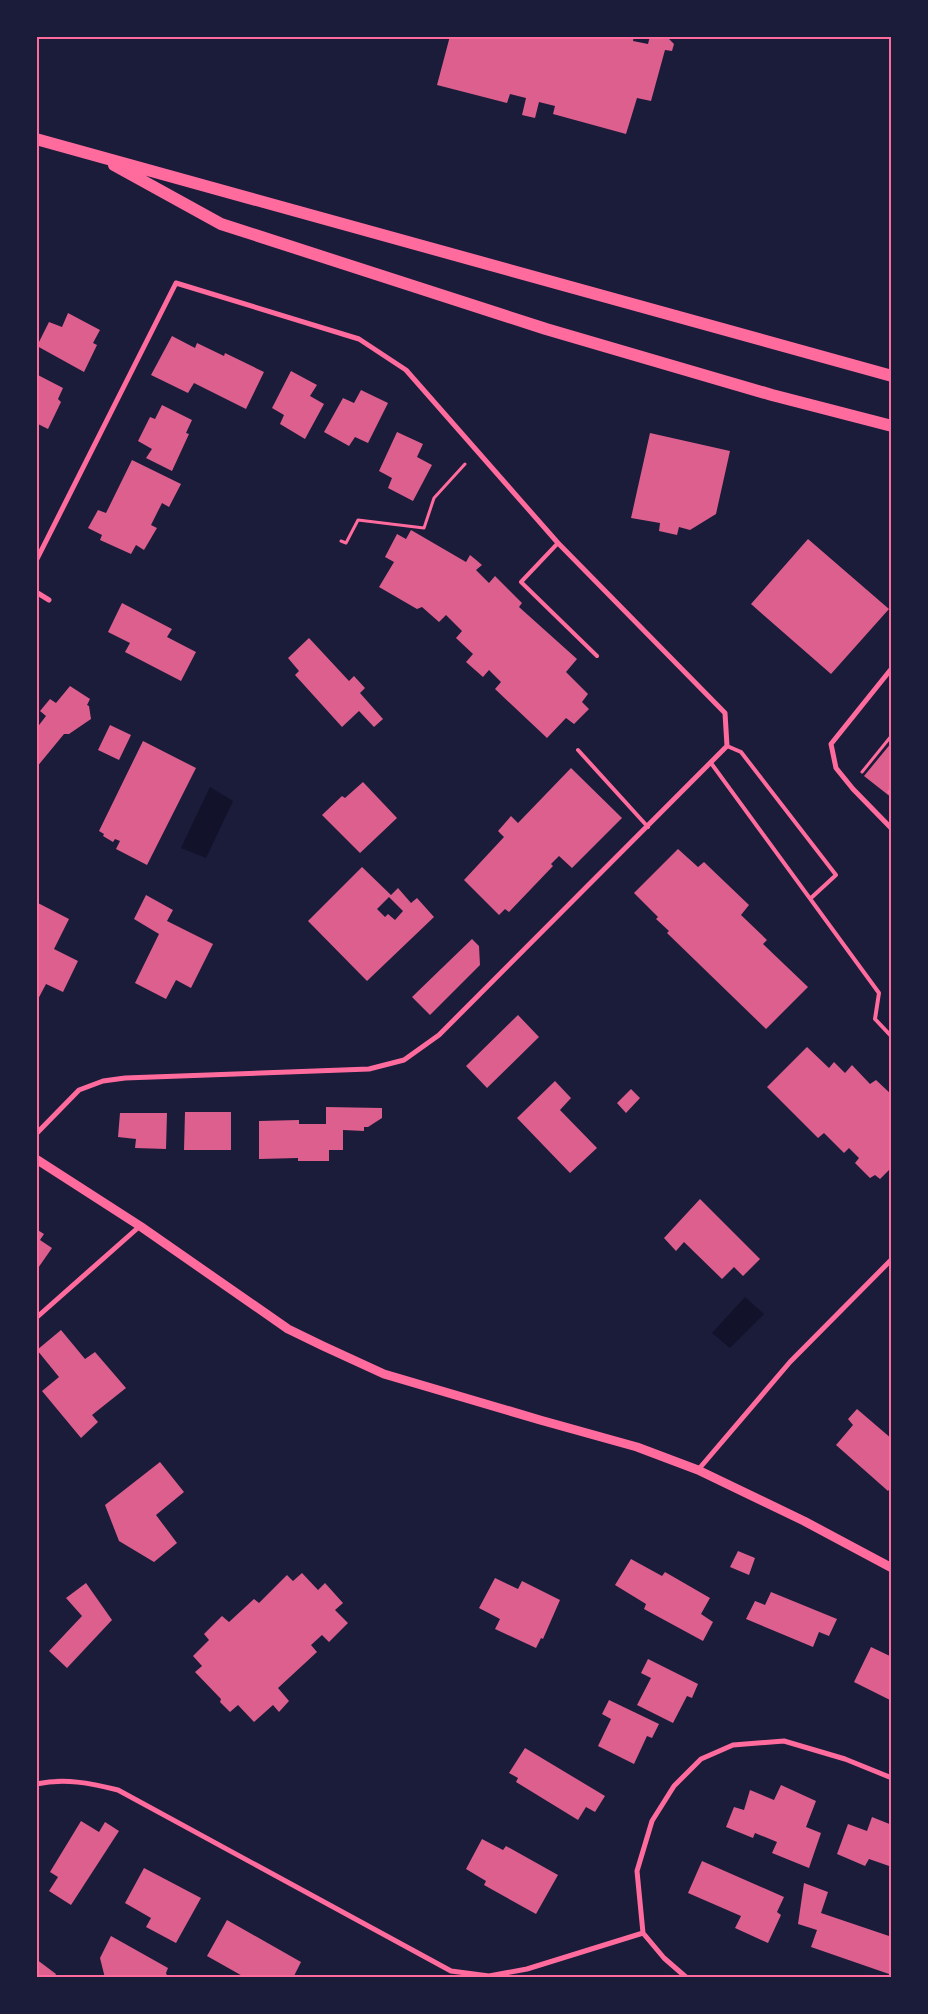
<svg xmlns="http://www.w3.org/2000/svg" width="928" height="2014" viewBox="0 0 928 2014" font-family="'Open Sans',sans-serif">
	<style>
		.water { fill: #12122b }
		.building { fill: #dd5f8e; fill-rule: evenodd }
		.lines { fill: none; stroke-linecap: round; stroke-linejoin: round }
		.path { stroke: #ff6b9d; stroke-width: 3 }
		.service { stroke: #ff6b9d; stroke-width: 4 }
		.minor { stroke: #ff6b9d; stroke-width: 5 }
		.tertiary { stroke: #ff6b9d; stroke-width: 9 }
		.primary { stroke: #ff6b9d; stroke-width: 12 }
		.neatline { fill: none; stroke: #ff6b9d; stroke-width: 2 }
	</style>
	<rect width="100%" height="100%" fill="#1b1b3a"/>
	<!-- water -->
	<path class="water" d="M 210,787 L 233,801 L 206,858 L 181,848 Z
		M 745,1297 L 764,1314 L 730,1348 L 712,1333 Z"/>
	<!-- building -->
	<path class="building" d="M 450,36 L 634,36 L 633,41 L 648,44 L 650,36 L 666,36 L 674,44 L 672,51 L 665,50 L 651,101 L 637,98 L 626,134 L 553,114 L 555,106 L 539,102 L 535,118 L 522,115 L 526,98 L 510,94 L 507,103 L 437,85 Z
		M 68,313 L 100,330 L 93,343 L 97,345 L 84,372 L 37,346 L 49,322 L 62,327 Z
		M 172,336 L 195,348 L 197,343 L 224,356 L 225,353 L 264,372 L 246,409 L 194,383 L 188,393 L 151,375 Z
		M 291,371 L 317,385 L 310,396 L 324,404 L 305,439 L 280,424 L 284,415 L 272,408 Z
		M 36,374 L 63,388 L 58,399 L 61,402 L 48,429 L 36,423 Z
		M 361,390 L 388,403 L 368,443 L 355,437 L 349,446 L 324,432 L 343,398 L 354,403 Z
		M 162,405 L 192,420 L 186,433 L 189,434 L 172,471 L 146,458 L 152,449 L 138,441 L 150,417 L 155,419 Z
		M 397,432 L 423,444 L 417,457 L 432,465 L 413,501 L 388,488 L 392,478 L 379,471 Z
		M 650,433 L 730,451 L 716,514 L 690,530 L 679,527 L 677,535 L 659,531 L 660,523 L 631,518 Z
		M 132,460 L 181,484 L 169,507 L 162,503 L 151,525 L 157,528 L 144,550 L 136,545 L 131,554 L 100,540 L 102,535 L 88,528 L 98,510 L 106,513 Z
		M 411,530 L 466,562 L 470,555 L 475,559 L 482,565 L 476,570 L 489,583 L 495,576 L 522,603 L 519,607 L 577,659 L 566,672 L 588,694 L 582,702 L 589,709 L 574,724 L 566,718 L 547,738 L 495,689 L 501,682 L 489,670 L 483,677 L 466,662 L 473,654 L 456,638 L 462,631 L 446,615 L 439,622 L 422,607 L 417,609 L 379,587 L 394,562 L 385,557 L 397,534 L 406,539 Z
		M 808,539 L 889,609 L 831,674 L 751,604 Z
		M 122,603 L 172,629 L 167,637 L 196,652 L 181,681 L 125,652 L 130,643 L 108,632 Z
		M 309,638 L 349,681 L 354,676 L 365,688 L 360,693 L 383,719 L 374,727 L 359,711 L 342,727 L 295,675 L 299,671 L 288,658 Z
		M 70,686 L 90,699 L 87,705 L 89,706 L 91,719 L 69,734 L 64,734 L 36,768 L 36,729 L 46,716 L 40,711 L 50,699 L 56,703 Z
		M 110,725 L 131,735 L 119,760 L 98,750 Z
		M 143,741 L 196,768 L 147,865 L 116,849 L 120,841 L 115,839 L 113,842 L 103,836 L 104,834 L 99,831 Z
		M 892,742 L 892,798 L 864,776 Z
		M 571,768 L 622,818 L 572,868 L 559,856 L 551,864 L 553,866 L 509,912 L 505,909 L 499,915 L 464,880 L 504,837 L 498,831 L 511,816 L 518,823 Z
		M 363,782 L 397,818 L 360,853 L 322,815 L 342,796 L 345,798 Z
		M 678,849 L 698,867 L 704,862 L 749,905 L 741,915 L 767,940 L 763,944 L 808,987 L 766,1029 L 667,933 L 669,931 L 656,919 L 658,917 L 634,893 Z
		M 362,867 L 391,895 L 398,888 L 411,903 L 417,898 L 434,917 L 367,981 L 308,921 ZM 389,897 L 403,911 L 395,920 L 388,914 L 385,917 L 377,909 Z
		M 146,895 L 173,910 L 167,921 L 213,944 L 191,988 L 176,980 L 166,999 L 135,983 L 159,934 L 134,919 Z
		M 36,902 L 69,919 L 54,949 L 78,961 L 63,992 L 46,984 L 36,1003 Z
		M 472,939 L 479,946 L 480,965 L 430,1015 L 412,997 Z
		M 518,1015 L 539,1037 L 487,1088 L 466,1066 Z
		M 807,1047 L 829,1068 L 834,1062 L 845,1073 L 852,1065 L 870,1084 L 876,1080 L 892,1095 L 892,1171 L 890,1169 L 880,1179 L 875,1175 L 870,1178 L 855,1163 L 859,1158 L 849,1148 L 844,1153 L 824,1133 L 818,1138 L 767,1087 Z
		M 555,1081 L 571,1098 L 560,1110 L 597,1148 L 570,1173 L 517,1118 Z
		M 631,1089 L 640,1098 L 626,1113 L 617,1103 Z
		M 326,1107 L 382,1108 L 382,1118 L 368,1127 L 364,1127 L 364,1131 L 343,1130 L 343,1150 L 329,1150 L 329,1161 L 298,1161 L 298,1158 L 259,1159 L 259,1121 L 299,1120 L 299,1124 L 326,1124 Z
		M 185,1112 L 231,1112 L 231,1150 L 184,1150 Z
		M 120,1113 L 167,1113 L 166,1149 L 135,1148 L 136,1139 L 118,1137 Z
		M 700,1199 L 760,1259 L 743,1276 L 734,1267 L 722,1279 L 684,1242 L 676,1251 L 664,1238 Z
		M 36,1229 L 44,1234 L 40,1240 L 52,1248 L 36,1271 Z
		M 61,1330 L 85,1359 L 95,1352 L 126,1388 L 92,1415 L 98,1422 L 81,1438 L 42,1391 L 59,1377 L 37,1350 Z
		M 857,1409 L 892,1439 L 892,1486 L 888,1491 L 836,1445 L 853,1425 L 848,1419 Z
		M 160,1462 L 184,1492 L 156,1515 L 177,1543 L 154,1562 L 119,1541 L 105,1505 Z
		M 738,1551 L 755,1558 L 749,1575 L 730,1567 Z
		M 631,1559 L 662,1576 L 665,1572 L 710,1598 L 701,1614 L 713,1622 L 703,1641 L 644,1609 L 646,1604 L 615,1585 Z
		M 302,1573 L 318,1590 L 325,1583 L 343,1603 L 335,1610 L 348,1623 L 329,1642 L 322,1635 L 311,1645 L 317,1652 L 278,1688 L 289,1701 L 279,1712 L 273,1705 L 254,1722 L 238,1705 L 230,1712 L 220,1702 L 221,1699 L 195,1672 L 202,1666 L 193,1656 L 209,1640 L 204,1634 L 222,1616 L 229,1622 L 254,1599 L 259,1603 L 287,1575 L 293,1581 Z
		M 495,1578 L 518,1589 L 522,1581 L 560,1600 L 543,1639 L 541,1638 L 536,1648 L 495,1629 L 500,1619 L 479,1608 Z
		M 86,1583 L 112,1620 L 67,1668 L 49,1651 L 82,1616 L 66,1598 Z
		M 771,1592 L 837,1619 L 829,1636 L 819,1632 L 813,1647 L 746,1619 L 755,1601 L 765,1605 Z
		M 871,1647 L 892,1657 L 892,1701 L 854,1682 Z
		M 648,1659 L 698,1684 L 692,1698 L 687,1696 L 673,1723 L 637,1705 L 651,1678 L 641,1673 Z
		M 609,1700 L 659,1724 L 652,1738 L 647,1736 L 634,1764 L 598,1746 L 611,1719 L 602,1714 Z
		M 525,1748 L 605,1796 L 595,1812 L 586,1807 L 578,1820 L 516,1782 L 518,1778 L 509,1773 Z
		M 781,1785 L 816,1801 L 806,1827 L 821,1833 L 809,1868 L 772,1853 L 777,1842 L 755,1833 L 753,1838 L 726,1827 L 734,1807 L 744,1810 L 750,1790 L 774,1800 Z
		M 872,1817 L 892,1825 L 892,1867 L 869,1859 L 865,1866 L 837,1854 L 848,1824 L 867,1831 Z
		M 81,1821 L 99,1832 L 105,1822 L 119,1831 L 71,1905 L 49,1891 L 58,1877 L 50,1872 Z
		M 482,1839 L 503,1850 L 506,1846 L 558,1875 L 536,1914 L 484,1885 L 486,1881 L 466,1869 Z
		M 702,1861 L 784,1897 L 777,1912 L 781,1915 L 768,1943 L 735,1928 L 741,1916 L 688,1893 Z
		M 144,1868 L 201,1898 L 176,1943 L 146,1927 L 151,1918 L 125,1903 Z
		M 804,1883 L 828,1892 L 821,1913 L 892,1937 L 892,1967 L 889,1974 L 811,1947 L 817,1930 L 798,1924 Z
		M 227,1920 L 301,1962 L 293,1978 L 246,1978 L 207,1956 Z
		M 111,1936 L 168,1968 L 166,1973 L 168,1978 L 105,1978 L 100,1958 Z
		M 36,1959 L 56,1974 L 54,1978 L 36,1977 Z"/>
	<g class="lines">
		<!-- path -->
		<path class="path" d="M 341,541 L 346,543 L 358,520 L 424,528 L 434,498 L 465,464
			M 862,772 L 892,735
			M 892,788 L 889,792 L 892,794"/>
		<!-- service -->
		<path class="service" d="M 558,543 L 521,582 L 597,656
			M 727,746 L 741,752 L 836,875 L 811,898
			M 578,750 L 648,827
			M 711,763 L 879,993 L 875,1019 L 892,1037"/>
		<!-- minor -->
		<path class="minor" d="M 36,561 L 176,283 L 359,339 L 406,370 L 558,543 L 725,713 L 727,746 L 439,1035 L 404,1060 L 369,1069 L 125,1078 L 103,1081 L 79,1090 L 36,1134
			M 36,592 L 49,600
			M 892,668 L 831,744 L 836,768 L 853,789 L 892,829
			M 36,1318 L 140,1226
			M 698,1470 L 790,1362 L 892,1259
			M 36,1784 C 65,1778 90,1783 118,1790 L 451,1971 L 489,1976 L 527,1969 L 643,1933
			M 687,1978 L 664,1958 L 643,1933 L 637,1871 L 652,1821 L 674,1786 L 701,1759 L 733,1745 L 784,1741 L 845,1759 L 892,1778"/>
		<!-- tertiary -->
		<path class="tertiary" d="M 36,1159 L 140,1226 L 288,1329 L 323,1346 L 384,1374 L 540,1420 L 637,1447 L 698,1470 L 804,1521 L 892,1568"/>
		<!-- primary -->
		<path class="primary" d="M 36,139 L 892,376
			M 114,165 L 221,224 L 546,329 L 772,395 L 892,426"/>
	</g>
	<!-- border -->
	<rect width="928" height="2014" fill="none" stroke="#1b1b3a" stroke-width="75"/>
	<rect x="38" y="38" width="852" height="1938" class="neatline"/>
</svg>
